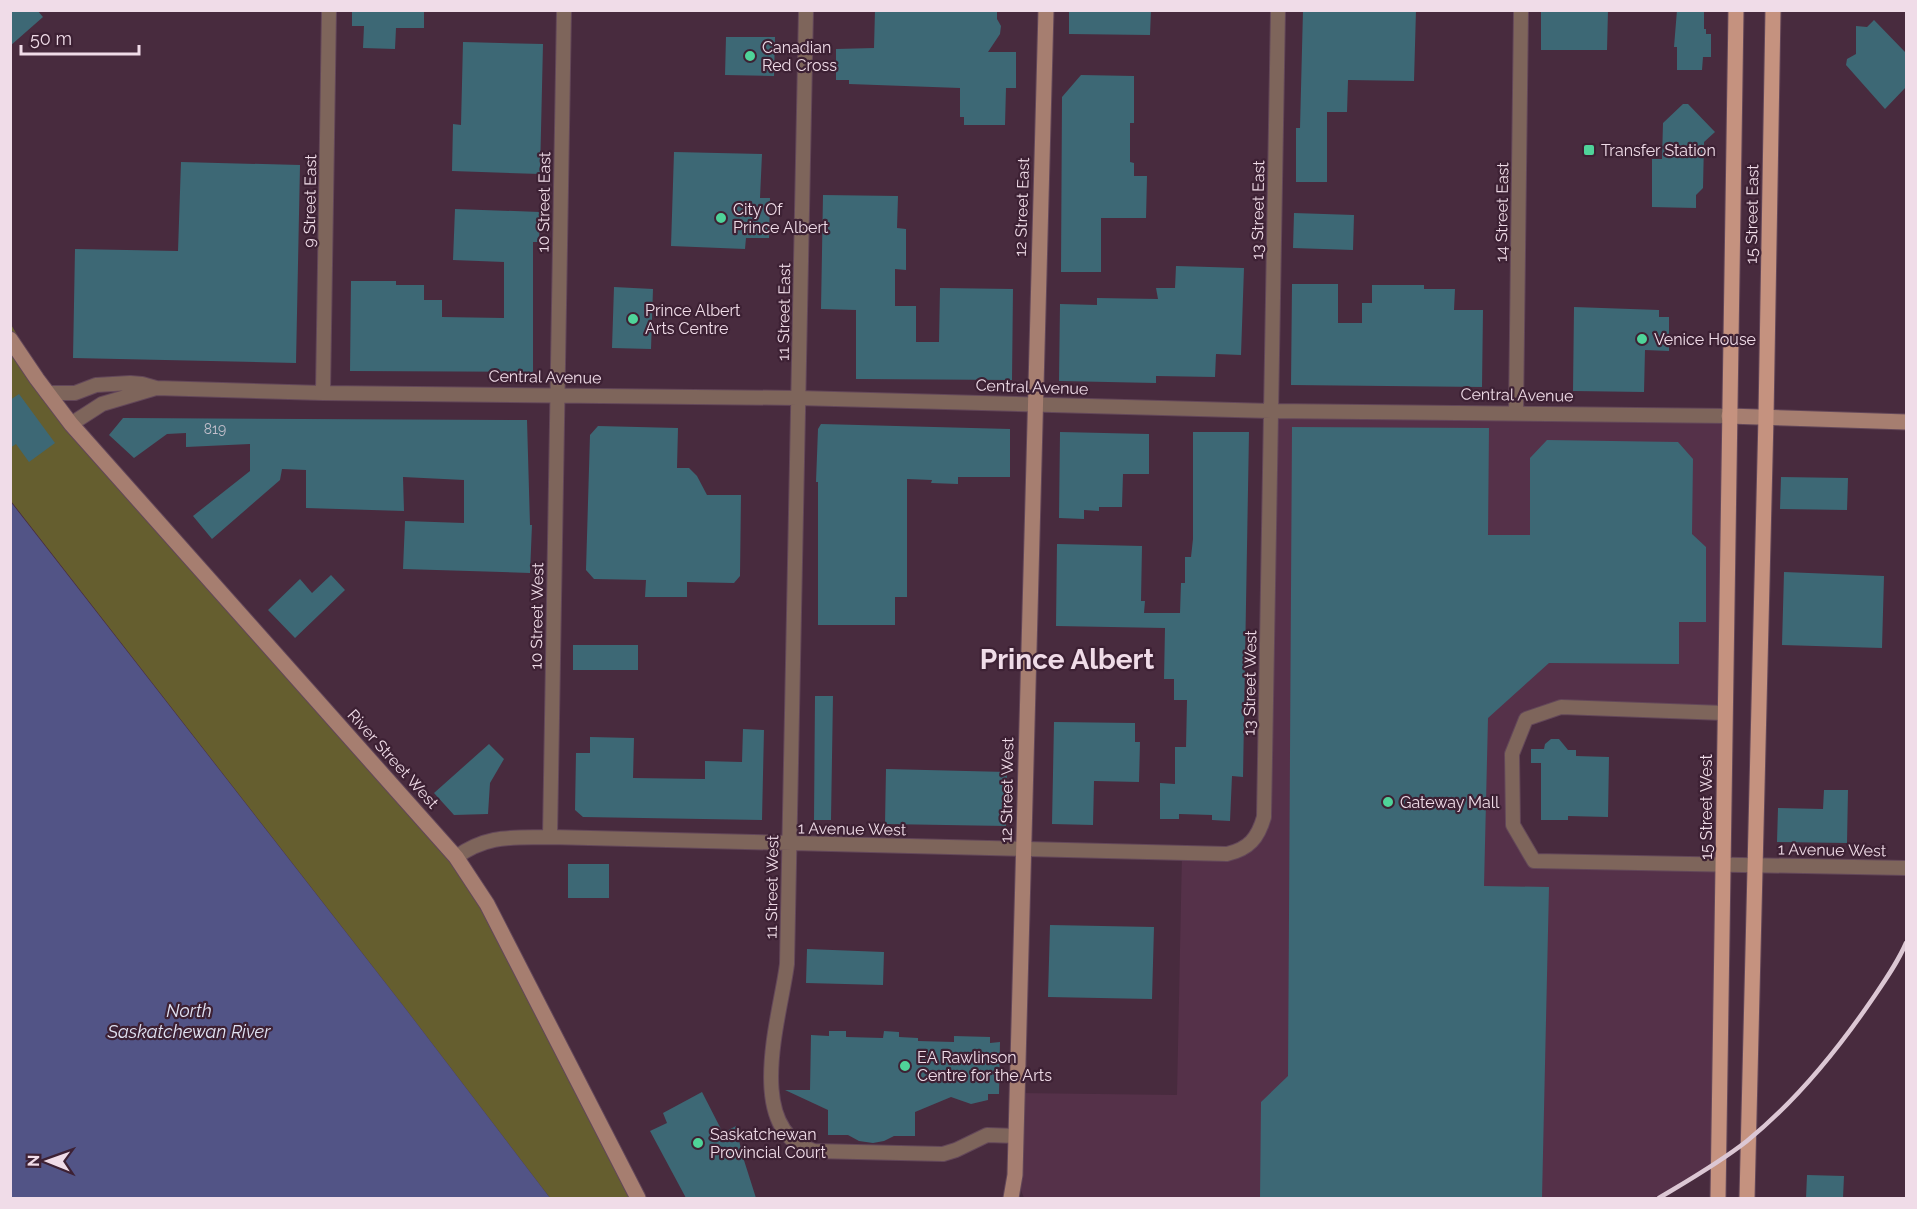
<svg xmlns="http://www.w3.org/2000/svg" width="1917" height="1209" viewBox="0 0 1917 1209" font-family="Raleway,sans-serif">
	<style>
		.built { fill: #553149 }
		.green { fill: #655e2f }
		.water { fill: #525486 }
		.building { fill: #3d6875 }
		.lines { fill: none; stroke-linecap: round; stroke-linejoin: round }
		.street-casing { stroke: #634759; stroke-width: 16 }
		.secondary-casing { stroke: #634759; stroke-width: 17 }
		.primary-casing { stroke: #634759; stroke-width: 17 }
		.street { stroke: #7e655b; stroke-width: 14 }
		.secondary { stroke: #a67e70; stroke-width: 15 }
		.primary { stroke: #c5927f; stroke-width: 15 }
		.rail { stroke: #dcc7d4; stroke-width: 4.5 }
		.poi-dot { fill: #4fd399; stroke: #3d2134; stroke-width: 2 }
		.labels { text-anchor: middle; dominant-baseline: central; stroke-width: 4.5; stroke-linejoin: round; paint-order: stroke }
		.number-label { font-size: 14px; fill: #c3bfcb }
		.poi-label { font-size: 16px; fill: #f0dce8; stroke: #3d2134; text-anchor: start }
		.street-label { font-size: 16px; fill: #f0dce8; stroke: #3d2134 }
		.water-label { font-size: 18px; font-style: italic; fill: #e1e3f3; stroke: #3d2134 }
		.town-label { font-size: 28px; font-weight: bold; fill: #f0dce8; stroke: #3d2134 }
	</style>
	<rect width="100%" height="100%" fill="#482b3e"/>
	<!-- built -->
	<path class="built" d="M 1271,411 L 1729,416 L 1724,713 L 1561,707 L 1526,719 L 1512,754 L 1513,825 L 1534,861 L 1724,864 L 1722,1159 L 1658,1198 L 1024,1198 L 1015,1175 L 1017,1093 L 1177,1095 L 1182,853 L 1227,854 L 1260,831 Z"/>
	<!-- green -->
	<path class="green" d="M 10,323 L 71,424 L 454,845 L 633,1198 L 550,1198 L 405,1008 L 11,501 Z"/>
	<!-- water -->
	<path class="water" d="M 10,501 L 405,1008 L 550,1198 L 11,1198 Z"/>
	<!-- building -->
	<path class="building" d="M 10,10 L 37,10 L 43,17 L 10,46 Z
		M 352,10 L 424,10 L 424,28 L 396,28 L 395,49 L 363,48 L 364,26 L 352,26 Z
		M 875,10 L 997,10 L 997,19 L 1001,26 L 1000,34 L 988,52 L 1016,52 L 1016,88 L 1006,88 L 1005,125 L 964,125 L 964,117 L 960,117 L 960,88 L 849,84 L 849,80 L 836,80 L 836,49 L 874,48 Z
		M 1069,10 L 1151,10 L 1150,35 L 1069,34 Z
		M 1303,10 L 1416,10 L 1414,81 L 1348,80 L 1347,112 L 1327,112 L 1327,182 L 1296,182 L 1296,128 L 1300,128 Z
		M 1541,10 L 1608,10 L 1607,50 L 1541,50 Z
		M 1677,10 L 1704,10 L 1704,29 L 1706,29 L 1706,34 L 1711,34 L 1711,57 L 1703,57 L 1702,70 L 1677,70 L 1677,47 L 1674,47 Z
		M 1874,20 L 1906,53 L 1906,87 L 1885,109 L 1846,65 L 1847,59 L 1856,54 L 1856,26 L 1867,27 Z
		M 726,37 L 775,37 L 774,76 L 725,75 Z
		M 463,42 L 543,44 L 540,174 L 452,171 L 453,124 L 461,125 Z
		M 1081,75 L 1134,76 L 1134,123 L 1130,123 L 1130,162 L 1134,163 L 1134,176 L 1147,176 L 1146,218 L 1101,218 L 1101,272 L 1061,272 L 1062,97 Z
		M 1683,104 L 1688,104 L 1715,132 L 1704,142 L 1703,188 L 1696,195 L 1696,208 L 1652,207 L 1652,159 L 1662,159 L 1663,123 Z
		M 674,152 L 762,154 L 760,198 L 770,198 L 769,238 L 746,238 L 745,249 L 671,246 Z
		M 181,162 L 300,165 L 296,363 L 73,358 L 75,249 L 178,251 Z
		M 823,195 L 898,196 L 897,228 L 906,229 L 906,270 L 895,269 L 895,306 L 916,306 L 916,342 L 939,342 L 940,288 L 1013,289 L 1012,380 L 856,379 L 856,310 L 821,309 Z
		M 455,209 L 540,212 L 539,242 L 533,242 L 533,372 L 350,371 L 351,281 L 396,281 L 396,285 L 424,285 L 424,300 L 442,300 L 442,317 L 504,318 L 504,262 L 453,260 Z
		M 1294,213 L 1354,215 L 1353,250 L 1293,248 Z
		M 1176,266 L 1244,268 L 1241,355 L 1216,354 L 1215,377 L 1156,376 L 1156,383 L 1059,381 L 1060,304 L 1097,305 L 1097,298 L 1158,299 L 1156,288 L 1175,288 Z
		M 1292,284 L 1338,284 L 1338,323 L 1362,323 L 1362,303 L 1372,303 L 1372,285 L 1424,285 L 1424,289 L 1455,289 L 1454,310 L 1483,310 L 1482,387 L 1291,385 Z
		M 614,287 L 653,289 L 651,349 L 612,348 Z
		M 1574,307 L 1659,310 L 1659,317 L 1669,317 L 1669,351 L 1645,350 L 1644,392 L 1573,391 Z
		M 19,394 L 55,443 L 29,462 L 16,444 L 10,448 L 10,400 Z
		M 123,418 L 527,420 L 530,525 L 532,525 L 530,573 L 403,569 L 405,521 L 464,523 L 464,480 L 403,477 L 404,511 L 306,508 L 306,470 L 282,469 L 280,480 L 212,539 L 193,516 L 250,471 L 250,444 L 186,447 L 186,433 L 167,434 L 134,458 L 109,435 Z
		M 821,424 L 1010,429 L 1010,477 L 958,477 L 958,484 L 931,483 L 932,480 L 907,479 L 907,597 L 895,597 L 895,625 L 818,625 L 818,482 L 816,482 L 818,429 Z
		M 598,426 L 678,428 L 677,468 L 689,468 L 697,476 L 707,495 L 741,495 L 740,576 L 734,583 L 687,582 L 687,597 L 645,597 L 646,580 L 594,579 L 586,570 L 590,435 Z
		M 1292,427 L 1489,428 L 1488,535 L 1530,535 L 1530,458 L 1547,440 L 1678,442 L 1693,459 L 1692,534 L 1706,547 L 1706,622 L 1679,622 L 1679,664 L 1549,663 L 1488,718 L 1484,886 L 1549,887 L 1542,1198 L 1260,1198 L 1261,1102 L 1288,1076 Z
		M 1060,432 L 1149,434 L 1149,474 L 1123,474 L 1122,507 L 1099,507 L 1099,511 L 1084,510 L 1084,519 L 1059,518 Z
		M 1193,432 L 1249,432 L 1243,777 L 1232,776 L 1230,821 L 1212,820 L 1212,815 L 1179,814 L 1179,819 L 1160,819 L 1160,783 L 1175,784 L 1175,747 L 1186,747 L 1187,700 L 1174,700 L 1174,679 L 1164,679 L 1165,628 L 1056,626 L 1057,544 L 1142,546 L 1141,601 L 1145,601 L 1144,613 L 1180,613 L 1181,583 L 1185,583 L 1185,557 L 1191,557 L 1193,539 Z
		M 1781,477 L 1848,478 L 1847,510 L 1780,509 Z
		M 1784,572 L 1884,576 L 1882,648 L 1782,645 Z
		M 331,575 L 345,590 L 295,638 L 268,610 L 300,579 L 312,593 Z
		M 573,645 L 638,645 L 638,670 L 573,670 Z
		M 815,696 L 833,696 L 831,820 L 814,820 Z
		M 1054,722 L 1135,723 L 1135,742 L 1140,742 L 1139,782 L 1094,781 L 1093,825 L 1052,824 Z
		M 743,729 L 764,730 L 762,820 L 583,817 L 575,810 L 576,753 L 590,753 L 590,737 L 634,738 L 633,778 L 705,779 L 705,761 L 742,762 Z
		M 1551,739 L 1559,739 L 1568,750 L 1576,750 L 1576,756 L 1609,757 L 1608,817 L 1568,816 L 1568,820 L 1541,820 L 1541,763 L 1531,763 L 1531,749 L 1544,749 L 1545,744 Z
		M 489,744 L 504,759 L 490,783 L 488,814 L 454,815 L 434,793 Z
		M 886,769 L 1007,772 L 1006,826 L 885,824 Z
		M 1824,790 L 1848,790 L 1847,843 L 1777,842 L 1778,808 L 1823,809 Z
		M 568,864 L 609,864 L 609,898 L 568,898 Z
		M 1050,925 L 1154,927 L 1152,999 L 1048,997 Z
		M 807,949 L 884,952 L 883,985 L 806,983 Z
		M 829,1031 L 846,1031 L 846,1037 L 883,1038 L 884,1031 L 899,1032 L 899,1037 L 918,1038 L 918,1041 L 954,1042 L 954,1036 L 990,1037 L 990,1043 L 1000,1042 L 999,1094 L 988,1094 L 988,1100 L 971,1104 L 951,1097 L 915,1112 L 915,1136 L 894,1136 L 884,1141 L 873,1143 L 859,1141 L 848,1135 L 828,1135 L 828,1110 L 785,1090 L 810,1090 L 811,1035 L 829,1036 Z
		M 702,1092 L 723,1133 L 736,1126 L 742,1154 L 756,1198 L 686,1198 L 650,1131 L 667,1123 L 663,1113 Z
		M 1807,1175 L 1844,1176 L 1843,1198 L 1806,1198 Z"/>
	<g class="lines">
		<defs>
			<path id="street" d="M 806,10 L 787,964 C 781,1014 742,1131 814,1151 L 943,1154 L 956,1150 L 987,1135 L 1016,1136
				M 47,393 L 75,393 L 96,385 L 130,383 L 142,384 L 156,388 L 323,393 L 798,398 L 1271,411 L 1729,416
				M 323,393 L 329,10
				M 1516,413 L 1521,10
				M 71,424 L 102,404 L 156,388
				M 1724,713 L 1561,707 L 1526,719 L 1512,754 L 1513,825 L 1534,861 L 1906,868
				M 550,837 L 564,10
				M 456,857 C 489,834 512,838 550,837 L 1227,854 C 1249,849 1258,838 1264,817 L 1278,10"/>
			<path id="secondary" d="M 10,339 L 37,379 L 71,424 L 456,857 L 487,904 L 638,1198
				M 1729,416 L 1906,422
				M 1011,1198 L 1015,1175 L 1046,10"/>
			<path id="primary" d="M 1718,1198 L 1736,10
				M 1747,1198 L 1766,417 L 1773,10"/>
		</defs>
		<!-- street casing -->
		<use href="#street" class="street-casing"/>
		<!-- secondary casing -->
		<use href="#secondary" class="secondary-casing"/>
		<!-- primary casing -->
		<use href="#primary" class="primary-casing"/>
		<!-- street -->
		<use href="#street" class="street"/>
		<!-- secondary -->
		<use href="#secondary" class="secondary"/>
		<!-- primary -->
		<use href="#primary" class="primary"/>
		<!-- rail -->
		<path class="rail" d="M 1659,1198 C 1689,1180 1719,1163 1747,1141 C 1795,1102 1836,1052 1871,1001 C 1884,982 1897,964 1906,943"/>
	</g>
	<!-- markers -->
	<g class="poi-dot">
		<circle cx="750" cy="56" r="6"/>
		<rect x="1583" y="144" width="12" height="12" rx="3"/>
		<circle cx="721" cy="218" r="6"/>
		<circle cx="633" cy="319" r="6"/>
		<circle cx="1642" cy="339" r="6"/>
		<circle cx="1388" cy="802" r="6"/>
		<circle cx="905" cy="1066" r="6"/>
		<circle cx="698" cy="1143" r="6"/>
	</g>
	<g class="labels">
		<!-- number labels -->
		<g class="number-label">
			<text x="215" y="429">819</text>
		</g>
		<!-- poi labels -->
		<g class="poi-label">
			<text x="762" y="47">Canadian<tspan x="762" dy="18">Red Cross</tspan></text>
			<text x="1601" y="150">Transfer Station</text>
			<text x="733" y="209">City Of<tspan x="733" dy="18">Prince Albert</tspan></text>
			<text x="645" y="310">Prince Albert<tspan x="645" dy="18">Arts Centre</tspan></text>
			<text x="1654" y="339">Venice House</text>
			<text x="1400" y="802">Gateway Mall</text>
			<text x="917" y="1057">EA Rawlinson<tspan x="917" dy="18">Centre for the Arts</tspan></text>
			<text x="710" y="1134">Saskatchewan<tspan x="710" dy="18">Provincial Court</tspan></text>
		</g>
		<!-- street labels -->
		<g class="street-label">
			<text transform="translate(310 201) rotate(-89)">9 Street East</text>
			<text transform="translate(544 202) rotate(-89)">10 Street East</text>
			<text transform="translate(1022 207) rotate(-88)">12 Street East</text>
			<text transform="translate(1258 210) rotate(-89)">13 Street East</text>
			<text transform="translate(1502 212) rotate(-89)">14 Street East</text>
			<text transform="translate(1752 214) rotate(-89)">15 Street East</text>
			<text transform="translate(784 312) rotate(-89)">11 Street East</text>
			<text transform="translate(545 377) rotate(1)">Central Avenue</text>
			<text transform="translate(1032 387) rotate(2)">Central Avenue</text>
			<text transform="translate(1517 395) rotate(1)">Central Avenue</text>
			<text transform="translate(537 616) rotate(-89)">10 Street West</text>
			<text transform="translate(1250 683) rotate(-89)">13 Street West</text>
			<text transform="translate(393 759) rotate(48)">River Street West</text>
			<text transform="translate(1007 790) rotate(-89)">12 Street West</text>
			<text transform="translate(1706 807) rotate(-90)">15 Street West</text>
			<text transform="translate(852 829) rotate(1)">1 Avenue West</text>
			<text transform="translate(1832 850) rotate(1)">1 Avenue West</text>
			<text transform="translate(772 887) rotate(-89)">11 Street West</text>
		</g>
		<!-- water labels -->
		<g class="water-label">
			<text x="189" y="1010">North<tspan x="189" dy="21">Saskatchewan River</tspan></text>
		</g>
		<!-- town labels -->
		<g class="town-label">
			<text x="1067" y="659">Prince Albert</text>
		</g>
	</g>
	<!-- border -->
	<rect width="1917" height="1209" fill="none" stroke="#f0dce8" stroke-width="24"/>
	<!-- north arrow -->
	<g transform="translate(48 1161) rotate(271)" stroke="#3d2134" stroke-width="4.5" paint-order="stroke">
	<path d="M0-4.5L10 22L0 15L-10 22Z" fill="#f0dce8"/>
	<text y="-9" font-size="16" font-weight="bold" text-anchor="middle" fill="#f0dce8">N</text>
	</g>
	<!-- scale -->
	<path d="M21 45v9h118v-9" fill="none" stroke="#f0dce8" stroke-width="3"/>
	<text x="30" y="45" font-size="18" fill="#f0dce8" stroke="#3d2134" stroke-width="4.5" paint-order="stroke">50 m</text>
</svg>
